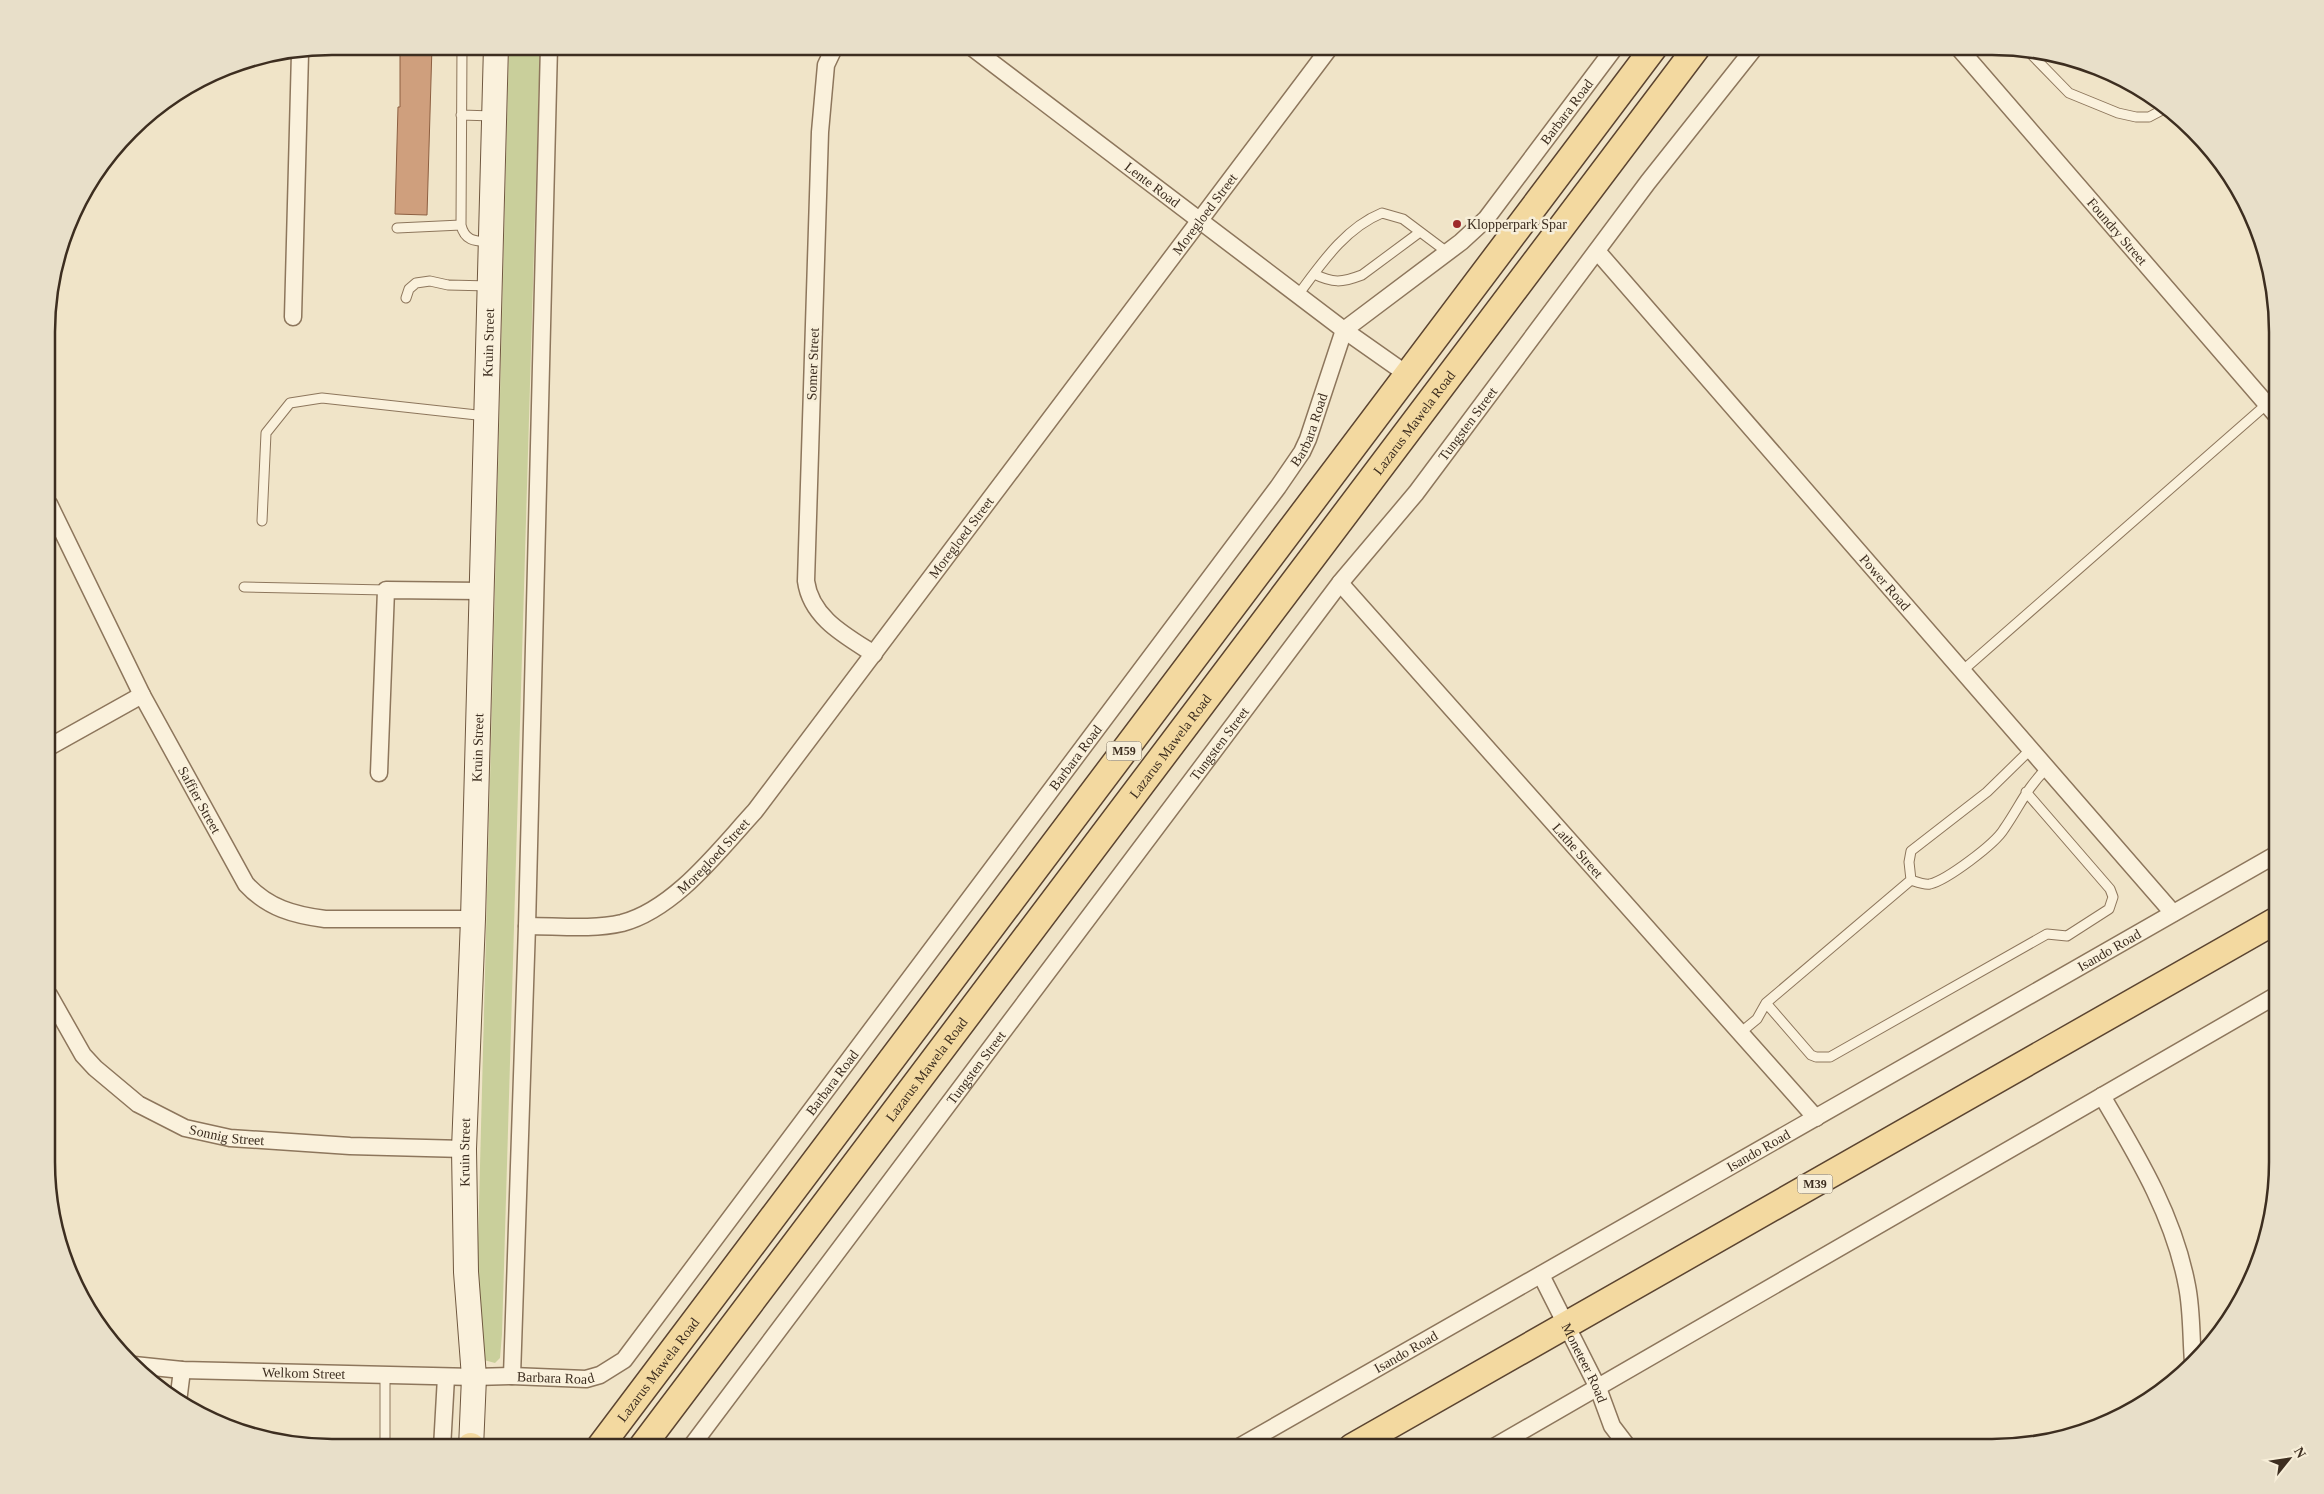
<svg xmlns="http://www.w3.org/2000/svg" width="2324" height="1494" viewBox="0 0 2324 1494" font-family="Georgia,serif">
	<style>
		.green { fill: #c9cf9b }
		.building { fill: #cf9f7d; stroke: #8d5f41 }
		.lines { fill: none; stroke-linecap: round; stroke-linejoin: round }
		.lane-casing { stroke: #8d765c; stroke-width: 11 }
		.street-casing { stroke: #8d765c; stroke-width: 19 }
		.secondary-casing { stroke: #6f573f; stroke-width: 26 }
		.primary-casing { stroke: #5b4430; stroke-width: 29 }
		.lane { stroke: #faf1dc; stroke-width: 9 }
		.street { stroke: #faf1dc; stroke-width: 16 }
		.secondary { stroke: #faf1dc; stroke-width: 24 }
		.primary { stroke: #f3d9a0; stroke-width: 26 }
		.poi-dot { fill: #9e2a2b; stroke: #f7eed8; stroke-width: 2 }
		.labels { text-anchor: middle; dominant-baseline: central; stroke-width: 5; stroke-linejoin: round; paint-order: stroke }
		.shield { fill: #f7eed8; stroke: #756857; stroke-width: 1 }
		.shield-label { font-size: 12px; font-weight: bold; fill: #3d2e20 }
		.street-label { font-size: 14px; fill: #3d2e20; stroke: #f7eed8 }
		.poi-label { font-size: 14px; fill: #3d2e20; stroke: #f7eed8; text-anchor: start }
		.rim { fill: none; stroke: #3d2e20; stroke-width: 2.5 }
	</style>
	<rect width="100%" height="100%" fill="#f0e4c8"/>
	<!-- green -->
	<path class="green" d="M 509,46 L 540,46 L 502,1334 L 500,1358 L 495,1363 L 484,1360 L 477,1282 Z"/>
	<!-- building -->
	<path class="building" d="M 400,46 L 432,46 L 427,215 L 395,214 L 398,107 L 400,107 Z"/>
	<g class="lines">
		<defs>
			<path id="lane" d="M 462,46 L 461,225 C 465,242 476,241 491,242
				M 2029,52 L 2069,93 L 2118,113 L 2136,117 L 2149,117 L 2166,108
				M 461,115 L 493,116
				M 397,228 L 461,225
				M 1314,274 C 1333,283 1341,283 1362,275 L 1420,232
				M 1298,295 C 1321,264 1345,228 1382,213 L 1403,219 L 1447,252
				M 406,298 L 409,289 L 416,283 L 430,281 L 448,285 L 490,286
				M 262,521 L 266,433 L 290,403 L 322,398 L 486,416
				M 244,587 L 386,590
				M 1961,672 L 2267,404
				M 1911,880 L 1909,862 L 1911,851 L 1987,792 L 2030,750
				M 1766,1003 L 1811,1055 L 1816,1057 L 1830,1057 L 2047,934 L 2067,936 L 2109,909 L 2113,897 L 2110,889 L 2026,792
				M 1740,1033 L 1757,1019 L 1766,1003 L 1911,880 C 1917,882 1924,885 1930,884 C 1947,880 1995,844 2004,829 C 2020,806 2026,789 2046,769
				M 385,1448 L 385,1375"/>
			<g id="street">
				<path d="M 835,46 L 826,65 L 820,132 L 806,581 C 811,618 846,636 874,654"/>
				<path id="s1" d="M 970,46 L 1344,330 L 1408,375"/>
				<path id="s2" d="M 1957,46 L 2277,416"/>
				<path id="s3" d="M 1597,251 L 2173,913"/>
				<path d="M 293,317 L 300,53"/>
				<path id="s4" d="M 49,504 L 142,695 L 246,884 C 268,908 294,915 325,919 L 473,919"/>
				<path id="s5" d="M 1340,583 L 1816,1118"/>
				<path d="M 49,747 L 142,695"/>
				<path d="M 379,773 L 386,590 L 482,591"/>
				<path id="s6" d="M 527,926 C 558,926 592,930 622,923 C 675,909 719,850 755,811 L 1331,46"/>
				<path id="s7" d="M 49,995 L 83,1055 L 95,1068 L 138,1104 L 185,1128 L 230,1138 L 350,1146 L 464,1149"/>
				<path d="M 2102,1096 C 2138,1157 2174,1216 2187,1286 C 2192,1311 2191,1338 2193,1362"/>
				<path id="s8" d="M 1541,1275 L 1598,1388 L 1612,1426 L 1628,1447"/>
				<path id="s9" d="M 134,1365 L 182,1370 L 474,1377 L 512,1376 L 586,1379 L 600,1375 L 624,1360 L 1278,487 L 1302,452 L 1308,439 L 1344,330 L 1461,242 L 1486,219 L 1616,46"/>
				<path d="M 512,1376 L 527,926 L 549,46"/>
				<path d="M 178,1402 L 182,1370"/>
				<path id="s10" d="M 1239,1447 L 2277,854"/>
				<path d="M 1494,1447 L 2277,995"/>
				<path d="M 442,1448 L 446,1377"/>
				<path id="s11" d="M 690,1448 L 1340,583 L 1416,493 L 1648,182 L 1756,46"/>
			</g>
			<g id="secondary">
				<path id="s12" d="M 471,1448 L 474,1377 L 466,1272 L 464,1149 L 473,919 L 496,46"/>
			</g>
			<g id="primary">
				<path d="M 471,1446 L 472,1448"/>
				<path d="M 1352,1447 L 2277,920"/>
				<path id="s13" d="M 599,1448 L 1655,46"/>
				<path id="s14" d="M 641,1448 L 1698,46"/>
			</g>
		</defs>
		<!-- lane casing -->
		<use href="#lane" class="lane-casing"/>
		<!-- street casing -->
		<use href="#street" class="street-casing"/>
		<!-- secondary casing -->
		<use href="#secondary" class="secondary-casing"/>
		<!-- primary casing -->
		<use href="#primary" class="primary-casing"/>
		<!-- lane -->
		<use href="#lane" class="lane"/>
		<!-- street -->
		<use href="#street" class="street"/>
		<!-- secondary -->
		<use href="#secondary" class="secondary"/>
		<!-- primary -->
		<use href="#primary" class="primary"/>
	</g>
	<!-- markers -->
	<circle class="poi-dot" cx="1457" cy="224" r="5"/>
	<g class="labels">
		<!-- shield labels -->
		<g class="shield">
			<rect x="1106.5" y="741.5" width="35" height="19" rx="4"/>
			<rect x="1797.5" y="1174.5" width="35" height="19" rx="4"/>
		</g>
		<g class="shield-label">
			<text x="1124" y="751">M59</text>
			<text x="1815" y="1184">M39</text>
		</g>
		<!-- street labels -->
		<g class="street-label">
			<text stroke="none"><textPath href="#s9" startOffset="2072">Barbara Road</textPath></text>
			<text stroke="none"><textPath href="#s1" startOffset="229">Lente Road</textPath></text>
			<text stroke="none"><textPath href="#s6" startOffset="1019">Moregloed Street</textPath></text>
			<text stroke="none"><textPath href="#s2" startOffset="245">Foundry Street</textPath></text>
			<text stroke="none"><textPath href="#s12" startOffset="1106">Kruin Street</textPath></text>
			<text transform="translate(813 364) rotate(-88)">Somer Street</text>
			<text stroke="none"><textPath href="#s14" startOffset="1284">Lazarus Mawela Road</textPath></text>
			<text stroke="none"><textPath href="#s11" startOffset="1286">Tungsten Street</textPath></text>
			<text stroke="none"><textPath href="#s9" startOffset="1652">Barbara Road</textPath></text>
			<text stroke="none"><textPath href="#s6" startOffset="614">Moregloed Street</textPath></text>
			<text stroke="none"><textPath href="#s3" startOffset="439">Power Road</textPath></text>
			<text stroke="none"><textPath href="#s11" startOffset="881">Tungsten Street</textPath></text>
			<text stroke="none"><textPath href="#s12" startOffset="701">Kruin Street</textPath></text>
			<text stroke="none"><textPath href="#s14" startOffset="879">Lazarus Mawela Road</textPath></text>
			<text stroke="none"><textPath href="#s9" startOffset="1248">Barbara Road</textPath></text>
			<text stroke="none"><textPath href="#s4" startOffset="332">Saffier Street</textPath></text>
			<text stroke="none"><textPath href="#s5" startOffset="358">Lathe Street</textPath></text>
			<text stroke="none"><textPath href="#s6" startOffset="210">Moregloed Street</textPath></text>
			<text stroke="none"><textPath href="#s10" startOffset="1002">Isando Road</textPath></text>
			<text stroke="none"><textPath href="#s11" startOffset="476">Tungsten Street</textPath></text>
			<text stroke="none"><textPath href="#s14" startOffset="474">Lazarus Mawela Road</textPath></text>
			<text stroke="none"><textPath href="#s9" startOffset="842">Barbara Road</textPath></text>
			<text stroke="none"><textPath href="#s7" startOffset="238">Sonnig Street</textPath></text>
			<text stroke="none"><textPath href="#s10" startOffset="598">Isando Road</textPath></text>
			<text stroke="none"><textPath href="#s12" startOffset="296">Kruin Street</textPath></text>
			<text stroke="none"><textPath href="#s10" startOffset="192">Isando Road</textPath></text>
			<text stroke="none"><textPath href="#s8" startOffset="98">Moneteer Road</textPath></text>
			<text stroke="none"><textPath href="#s13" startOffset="98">Lazarus Mawela Road</textPath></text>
			<text stroke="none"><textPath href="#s9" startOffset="170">Welkom Street</textPath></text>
			<text stroke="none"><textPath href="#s9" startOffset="422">Barbara Road</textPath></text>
		</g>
		<!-- poi labels -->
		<g class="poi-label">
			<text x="1467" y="224">Klopperpark Spar</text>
		</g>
	</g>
	<!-- crop -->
	<path d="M0 0H2324V1494H0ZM332 55H1992A277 277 0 0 1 2269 332V1162A277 277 0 0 1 1992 1439H332A277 277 0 0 1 55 1162V332A277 277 0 0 1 332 55Z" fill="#e8dfc9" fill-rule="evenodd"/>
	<path class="rim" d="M332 55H1992A277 277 0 0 1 2269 332V1162A277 277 0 0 1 1992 1439H332A277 277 0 0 1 55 1162V332A277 277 0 0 1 332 55Z"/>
	<!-- north arrow -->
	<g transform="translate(2289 1459) rotate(60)" stroke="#f7eed8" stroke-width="4" paint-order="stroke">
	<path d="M0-4L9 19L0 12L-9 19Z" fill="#3d2e20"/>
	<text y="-8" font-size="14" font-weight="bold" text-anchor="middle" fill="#3d2e20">N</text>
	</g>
</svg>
